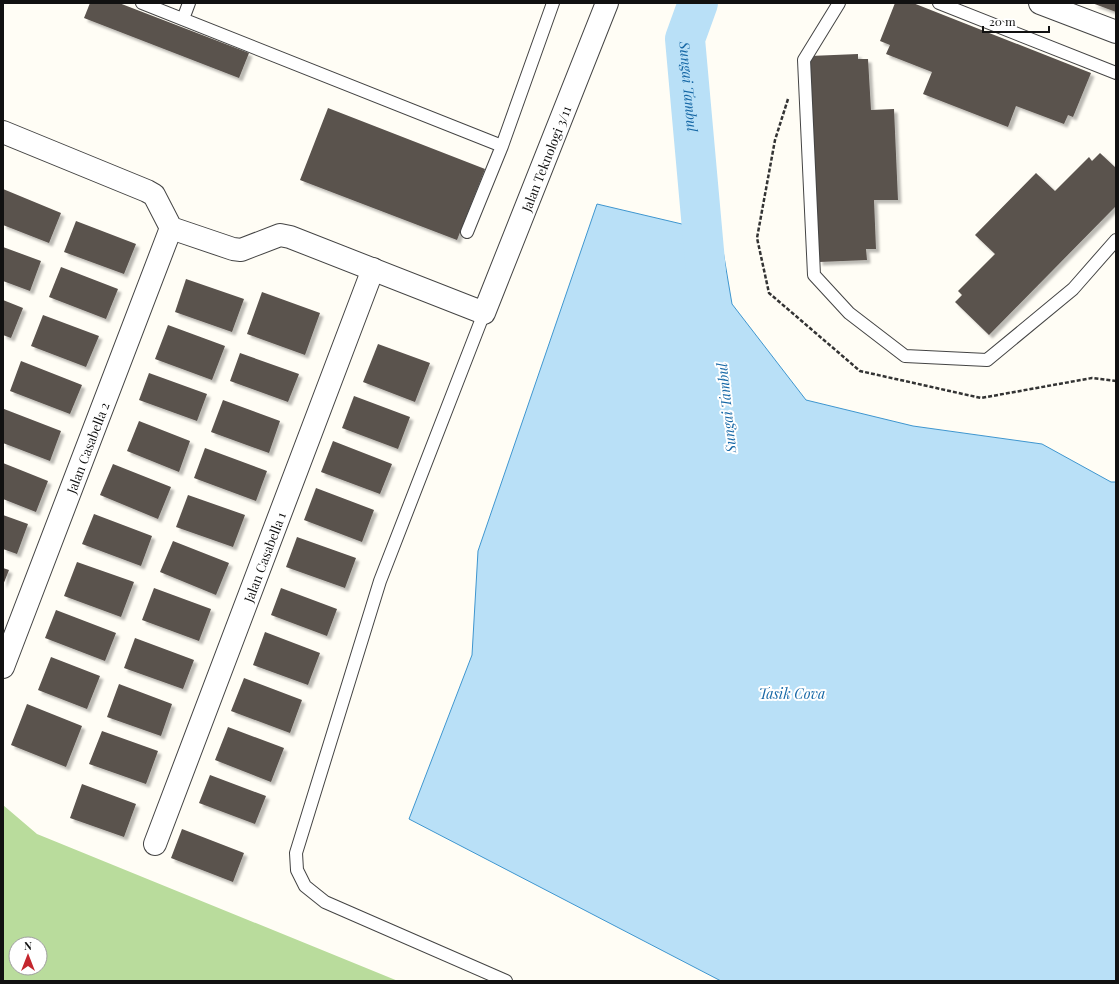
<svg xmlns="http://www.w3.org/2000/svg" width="1119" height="984" viewBox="0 0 1119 984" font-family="'Playfair Display',serif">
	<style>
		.forest { fill: #b9dc9c; fill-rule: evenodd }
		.water { fill: #b9e0f7; stroke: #3f96cf }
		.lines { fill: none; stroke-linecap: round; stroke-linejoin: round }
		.river { stroke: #b9e0f7; stroke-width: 40 }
		.building { fill: #5a524d; filter: url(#shadow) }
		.lane-casing { stroke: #444; stroke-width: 14 }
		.street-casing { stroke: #444; stroke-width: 24 }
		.path { stroke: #333; stroke-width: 2.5; stroke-dasharray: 4 2; stroke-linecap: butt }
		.lane { stroke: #fff; stroke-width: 12 }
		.street { stroke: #fff; stroke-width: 22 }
		.labels { text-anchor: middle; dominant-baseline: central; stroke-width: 4; stroke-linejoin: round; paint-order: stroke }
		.street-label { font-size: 13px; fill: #111; stroke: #fff }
		.water-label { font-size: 14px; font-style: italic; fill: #1768a6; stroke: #fff }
	</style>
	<defs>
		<filter id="shadow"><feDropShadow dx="3.5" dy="3.5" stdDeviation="1" flood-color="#0004"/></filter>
	</defs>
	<rect width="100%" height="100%" fill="#fffdf5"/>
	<!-- forest -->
	<path class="forest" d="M 3,805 L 37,834 L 398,981 L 3,981 ZM 16,944 L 40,944 L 40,968 L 16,968 Z"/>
	<!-- water -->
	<path class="water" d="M 597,204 L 720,233 L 732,304 L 806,400 L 913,426 L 1042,444 L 1111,482 L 1116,482 L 1116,981 L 721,981 L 409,819 L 472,655 L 478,551 Z"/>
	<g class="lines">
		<!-- river -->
		<path class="river" id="s1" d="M 698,3 L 685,39 L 707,284"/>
	</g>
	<!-- building -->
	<path class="building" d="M 90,3 L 119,3 L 249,53 L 239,78 L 84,18 Z
		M 895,3 L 913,3 L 1091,73 L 1073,117 L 1068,115 L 1064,124 L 1016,106 L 1008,127 L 923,94 L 932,72 L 886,54 L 890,45 L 880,41 Z
		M 1092,3 L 1116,3 L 1116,12 Z
		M 858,54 L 858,59 L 868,59 L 871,110 L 894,109 L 898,200 L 874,200 L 876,249 L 866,249 L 867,260 L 819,262 L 810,56 Z
		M 328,108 L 485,169 L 457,240 L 300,180 Z
		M 1100,153 L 1116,168 L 1116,206 L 989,335 L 955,302 L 962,295 L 958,291 L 995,254 L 975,235 L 1036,173 L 1055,191 L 1089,157 L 1092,161 Z
		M 3,189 L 61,213 L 49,243 L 3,225 Z
		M 76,221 L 136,244 L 124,274 L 64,252 Z
		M 3,247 L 41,261 L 30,291 L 3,281 Z
		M 61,267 L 118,289 L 106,319 L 49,297 Z
		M 186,279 L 244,299 L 232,332 L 175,312 Z
		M 262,292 L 320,313 L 305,355 L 247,334 Z
		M 3,300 L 23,308 L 11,338 L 3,335 Z
		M 43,315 L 99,336 L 86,367 L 31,346 Z
		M 168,325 L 225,346 L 212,380 L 155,359 Z
		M 378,344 L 430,363 L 415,402 L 363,382 Z
		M 240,353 L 299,374 L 288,402 L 230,381 Z
		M 21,361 L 82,385 L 70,414 L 10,391 Z
		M 149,373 L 207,394 L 197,421 L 139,400 Z
		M 354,396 L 410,417 L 398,449 L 342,428 Z
		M 223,400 L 280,421 L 269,453 L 211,432 Z
		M 4,409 L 61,431 L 50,461 L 3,443 L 3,412 Z
		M 139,421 L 190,441 L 179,472 L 127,451 Z
		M 333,441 L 392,464 L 380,494 L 321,472 Z
		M 205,448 L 267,471 L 256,501 L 194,478 Z
		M 3,463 L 48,481 L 36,512 L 3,499 Z
		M 113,464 L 171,487 L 158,519 L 100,495 Z
		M 316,488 L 374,510 L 362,542 L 304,520 Z
		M 188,495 L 245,515 L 233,547 L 176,527 Z
		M 94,514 L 152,536 L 141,566 L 82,544 Z
		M 3,515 L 28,524 L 17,554 L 3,549 Z
		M 297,537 L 356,558 L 345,588 L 286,567 Z
		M 173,541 L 229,563 L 216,595 L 160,572 Z
		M 77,562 L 134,582 L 121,617 L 64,596 Z
		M 3,568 L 9,570 L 3,585 Z
		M 154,588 L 211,609 L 199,641 L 142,620 Z
		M 281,588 L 337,609 L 327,636 L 271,615 Z
		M 56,610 L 116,633 L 105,661 L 45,638 Z
		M 265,632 L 320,653 L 308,685 L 253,665 Z
		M 135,638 L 194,660 L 183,689 L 124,668 Z
		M 51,657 L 100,676 L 87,709 L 38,690 Z
		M 244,678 L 302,700 L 290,733 L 231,711 Z
		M 119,684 L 172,704 L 161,736 L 107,717 Z
		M 27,704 L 82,726 L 66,767 L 11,745 Z
		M 228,727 L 284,748 L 271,782 L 215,760 Z
		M 102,731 L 158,751 L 146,784 L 89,764 Z
		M 210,775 L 266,796 L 255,824 L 199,803 Z
		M 82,784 L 136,804 L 124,837 L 70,818 Z
		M 182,829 L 244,853 L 233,882 L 171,858 Z"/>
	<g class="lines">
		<defs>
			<path id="lane" d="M 142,3 L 502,146
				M 839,3 L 804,60 L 814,275 L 849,313 L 905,356 L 987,360 L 1073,289 L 1116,240
				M 939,3 L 1116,73
				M 183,19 L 189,3
				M 467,232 L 502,146 L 553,3
				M 484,313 L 380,581 L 296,853 L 297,870 L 305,886 L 325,902 L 506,981"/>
			<g id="street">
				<path d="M 1040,3 L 1116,32"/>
				<path id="s2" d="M 3,132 L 147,191 L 154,195 L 171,228 L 233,249 L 241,250 L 280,235 L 290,237 L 484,313 L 607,3"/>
				<path id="s3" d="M 3,667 L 171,228"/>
				<path id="s4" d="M 155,844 L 373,269"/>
			</g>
		</defs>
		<!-- lane casing -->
		<use href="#lane" class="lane-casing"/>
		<!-- street casing -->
		<use href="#street" class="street-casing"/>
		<!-- path -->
		<path class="path" d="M 788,99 L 775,140 L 757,238 L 769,293 L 860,371 L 981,398 L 1092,378 L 1116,381"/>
		<!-- lane -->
		<use href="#lane" class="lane"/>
		<!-- street -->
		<use href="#street" class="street"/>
	</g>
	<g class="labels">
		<!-- street labels -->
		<g class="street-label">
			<text stroke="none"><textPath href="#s2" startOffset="701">Jalan Teknologi 3/11</textPath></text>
			<text stroke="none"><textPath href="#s3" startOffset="235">Jalan Casabella 2</textPath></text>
			<text stroke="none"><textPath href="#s4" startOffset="307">Jalan Casabella 1</textPath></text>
		</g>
		<!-- water labels -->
		<g class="water-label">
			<text stroke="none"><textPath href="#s1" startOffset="86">Sungai Tambul</textPath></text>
			<text transform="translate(726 408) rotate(-96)">Sungai Tambul</text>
			<text x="792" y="693">Tasik Cova</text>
		</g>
	</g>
	<!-- border -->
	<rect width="1119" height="984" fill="none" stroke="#111111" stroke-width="8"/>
	<!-- north arrow -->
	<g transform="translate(28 956)"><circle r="19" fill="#ffffff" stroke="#a0a0a0"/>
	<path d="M0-3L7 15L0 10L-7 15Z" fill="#c4262e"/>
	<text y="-6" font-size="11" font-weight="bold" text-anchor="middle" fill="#111111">N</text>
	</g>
	<!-- scale -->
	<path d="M983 26v6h66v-6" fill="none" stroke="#111111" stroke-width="2"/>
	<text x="989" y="26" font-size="12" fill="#111111" stroke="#ffffff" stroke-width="3" paint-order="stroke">20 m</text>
</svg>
